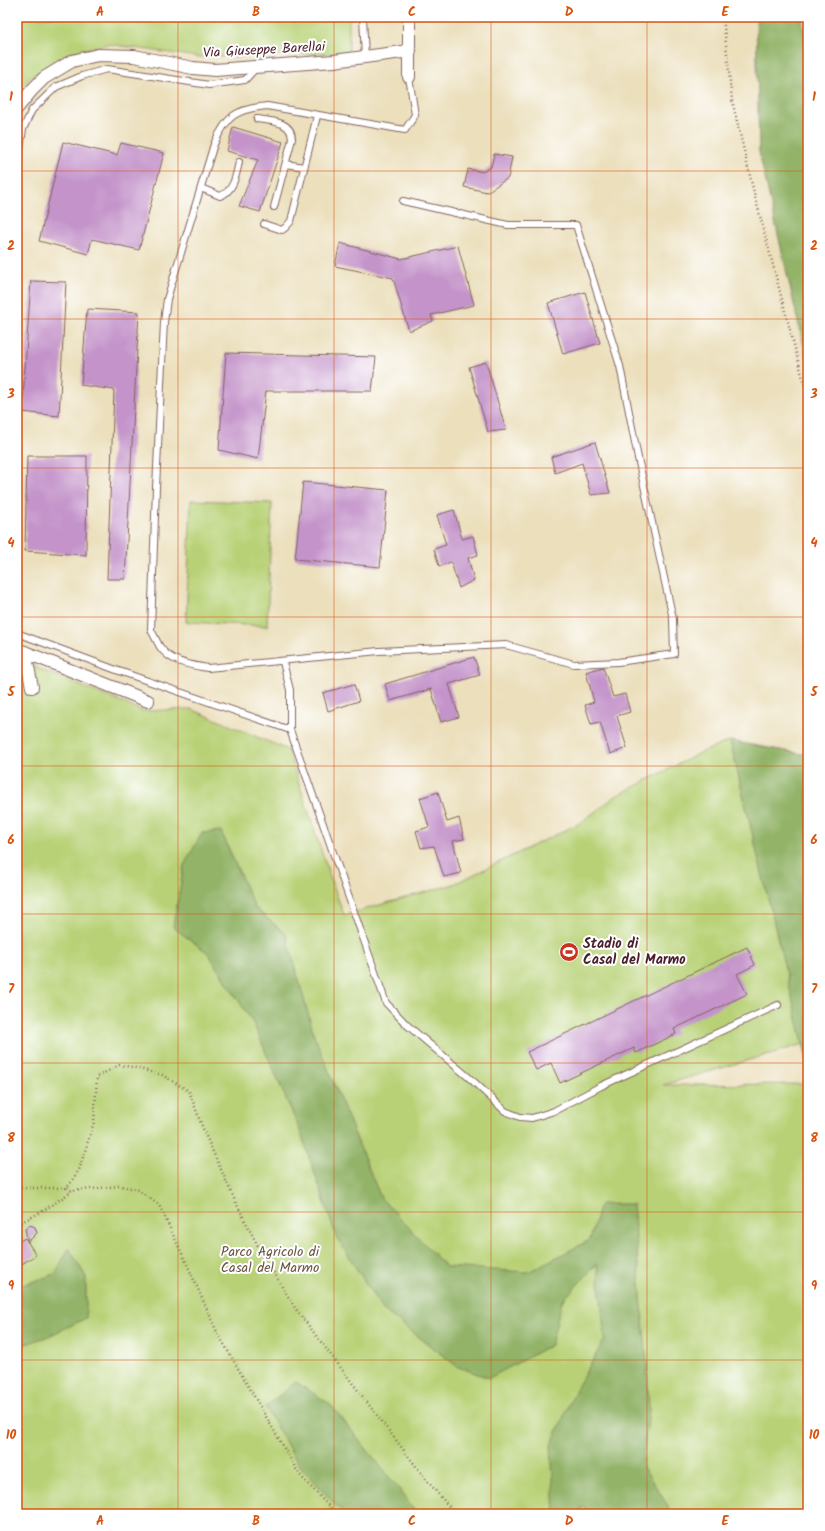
<svg xmlns="http://www.w3.org/2000/svg" width="825" height="1531" viewBox="0 0 825 1531" font-family="Kalam,sans-serif">
	<style>
		.green { fill: #b8d176; stroke: #817850 }
		.forest { fill: #92b367; stroke: #6e6949 }
		.building { fill: #c393c9 }
		.lines { fill: none; stroke-linecap: round; stroke-linejoin: round }
		.lane-casing { stroke: #82625e; stroke-width: 8 }
		.street-casing { stroke: #82625e; stroke-width: 14 }
		.path { stroke: #82625e; stroke-width: 2.5; stroke-dasharray: 1 3; stroke-linecap: butt }
		.lane { stroke: #fff; stroke-width: 6 }
		.street { stroke: #fff; stroke-width: 12 }
		.grid { fill: none; stroke: #d8530f; stroke-width: 1; stroke-opacity: 0.55 }
		.labels { text-anchor: middle; dominant-baseline: central; stroke-width: 4; stroke-linejoin: round; paint-order: stroke }
		.street-label { font-size: 14px; fill: #4a1f2b; stroke: #fff }
		.poi-label { font-size: 14px; font-weight: bold; fill: #4a1f2b; stroke: #fff; text-anchor: start }
		.park-label { font-size: 14px; fill: #6b5442; stroke: #fff }
		.neatline { fill: none; stroke: #d8530f; stroke-width: 1.5 }
		.grid-label { font-size: 13px; text-anchor: middle; font-weight: bold; fill: #d8530f }
	</style>
	<rect width="100%" height="100%" fill="#fff"/>
	<filter id="ink" filterUnits="userSpaceOnUse"><feTurbulence type="fractalNoise" baseFrequency=".025" numOctaves="2"/><feDisplacementMap in="SourceGraphic" scale="8" xChannelSelector="R" yChannelSelector="G"/><feConvolveMatrix kernelMatrix="1 2 1 2 8 2 1 2 1" color-interpolation-filters="sRGB"/></filter>
	<filter id="wash" filterUnits="userSpaceOnUse"><feTurbulence type="fractalNoise" baseFrequency=".012" numOctaves="4" result="noise"/><feDisplacementMap in="SourceGraphic" scale="16" xChannelSelector="R" yChannelSelector="G"/><feGaussianBlur stdDeviation="0.9" result="paint"/><feColorMatrix in="noise" values="0 0 0 0 0 0 0 0 0 0 0 0 0 0 0 0 0 1.4 0 .05"/><feComposite in="paint" operator="in"/></filter>
	<g filter="url(#wash)">
		<rect width="100%" height="100%" fill="#ebdfbc"/>
		<!-- green -->
		<path class="green" d="M 17,17 L 349,17 L 349,53 L 198,57 L 108,44 L 81,50 L 64,56 L 32,76 L 17,92 Z
			M 191,500 L 272,503 L 267,626 L 186,622 Z
			M 17,660 L 143,711 L 191,709 L 288,750 L 331,880 L 344,915 L 454,884 L 580,823 L 616,796 L 702,752 L 730,741 L 804,1044 L 663,1085 L 808,1084 L 808,1514 L 17,1514 Z"/>
		<!-- forest -->
		<path class="forest" d="M 756,17 L 802,17 L 808,61 L 808,365 L 759,152 Z
			M 730,741 L 808,755 L 808,1064 Z
			M 221,831 L 255,908 L 286,934 L 314,1035 L 381,1198 L 446,1267 L 528,1272 L 590,1240 L 600,1204 L 633,1204 L 647,1365 L 649,1410 L 642,1465 L 668,1506 L 668,1514 L 595,1514 L 582,1507 L 578,1514 L 555,1514 L 551,1445 L 576,1389 L 605,1339 L 597,1264 L 562,1301 L 551,1345 L 489,1378 L 458,1367 L 382,1309 L 336,1236 L 301,1133 L 253,1023 L 208,953 L 173,927 L 184,865 L 202,833 Z
			M 69,1248 L 86,1277 L 86,1318 L 49,1336 L 17,1347 L 17,1287 L 55,1274 Z
			M 296,1382 L 330,1404 L 399,1489 L 417,1514 L 344,1514 L 299,1465 L 265,1407 Z"/>
		<g id="blocks">
			<!-- building -->
			<path class="building" d="M 233,127 L 283,142 L 260,212 L 239,206 L 258,160 L 227,151 Z
				M 63,142 L 117,155 L 121,143 L 164,153 L 139,250 L 92,239 L 88,254 L 39,241 Z
				M 494,154 L 512,157 L 508,178 L 487,192 L 464,187 L 468,169 L 483,172 L 491,167 Z
				M 340,243 L 401,259 L 458,246 L 474,305 L 431,315 L 433,321 L 409,331 L 393,278 L 335,266 Z
				M 31,281 L 66,282 L 59,416 L 22,412 Z
				M 585,292 L 600,343 L 563,354 L 548,303 Z
				M 87,309 L 139,312 L 125,579 L 107,579 L 114,390 L 81,385 Z
				M 226,353 L 376,357 L 372,391 L 266,391 L 258,459 L 219,450 Z
				M 486,362 L 506,430 L 488,432 L 469,367 Z
				M 595,442 L 610,493 L 591,495 L 582,463 L 555,473 L 551,457 Z
				M 27,456 L 87,456 L 86,555 L 25,551 Z
				M 303,482 L 388,490 L 380,567 L 295,559 Z
				M 454,510 L 462,539 L 473,536 L 478,555 L 468,558 L 474,580 L 459,588 L 451,562 L 439,566 L 434,549 L 446,545 L 437,515 Z
				M 474,657 L 480,675 L 449,684 L 459,717 L 441,722 L 431,689 L 390,701 L 385,684 Z
				M 603,667 L 613,697 L 625,694 L 630,712 L 617,716 L 627,748 L 610,754 L 600,722 L 591,724 L 585,705 L 594,702 L 586,672 Z
				M 354,684 L 359,701 L 328,711 L 323,693 Z
				M 438,792 L 447,822 L 459,818 L 464,839 L 453,841 L 461,873 L 444,877 L 434,846 L 421,848 L 416,831 L 429,827 L 420,798 Z
				M 747,947 L 755,965 L 737,974 L 747,994 L 674,1029 L 676,1034 L 636,1053 L 634,1048 L 560,1083 L 551,1063 L 536,1070 L 527,1052 Z
				M 30,1225 L 35,1227 L 37,1233 L 28,1242 L 25,1229 Z
				M 25,1238 L 36,1255 L 17,1267 L 17,1243 Z"/>
		</g>
	</g>
	<g filter="url(#ink)">
		<use href="#blocks" fill-opacity="0" stroke="#82625e" stroke-width="1"/>
		<g class="lines">
			<defs>
				<path id="lane" d="M 363,17 L 365,57
					M 257,119 C 271,121 292,121 292,139 L 274,207
					M 286,164 L 304,167
					M 17,169 L 23,129 L 32,110 L 56,87 L 82,76 L 107,69 L 209,85 L 245,80 L 256,68
					M 201,188 L 220,196 C 234,191 236,175 239,162
					M 403,201 L 508,225 L 576,225 L 620,366 L 638,458 L 673,619 L 674,654 L 618,662 L 574,664 L 506,645 L 379,651 L 208,668 C 191,665 171,663 160,647 C 157,642 154,635 151,630 L 156,488 L 164,322 L 167,299 L 214,144 C 227,116 235,109 267,106 L 405,130 L 415,115 L 409,77
					M 264,224 L 282,230 L 286,227 L 291,221 L 317,116
					M 17,633 L 119,671 L 290,730 L 386,1003 L 407,1025 L 473,1081 L 505,1111 L 520,1117 L 532,1118 L 554,1111 L 601,1086 L 778,1005
					M 283,662 L 290,690 L 290,730"/>
				<path id="street" d="M 409,77 L 409,17
					M 17,108 L 32,90 L 44,78 L 72,61 L 98,55 L 134,56 L 193,68 L 215,70 L 334,61 L 410,51
					M 17,649 L 148,701
					M 25,652 L 32,687"/>
			</defs>
			<!-- lane casing -->
			<use href="#lane" class="lane-casing"/>
			<!-- street casing -->
			<use href="#street" class="street-casing"/>
			<!-- path -->
			<path class="path" d="M 723,17 L 732,100 L 755,197 L 808,398
				M 17,1188 L 67,1188 L 79,1170 L 94,1122 L 97,1077 L 119,1065 L 132,1067 L 162,1075 L 189,1091 L 205,1134 L 236,1203 L 259,1248 L 295,1308 L 425,1478 L 455,1514
				M 67,1188 L 72,1191 L 119,1186 L 137,1189 L 159,1205 L 186,1262 L 217,1332 L 299,1474 L 336,1514
				M 17,1224 C 38,1215 54,1204 72,1191"/>
			<!-- lane -->
			<use href="#lane" class="lane"/>
			<!-- street -->
			<use href="#street" class="street"/>
		</g>
	</g>
	<!-- grid -->
	<path class="grid" d="M 178,17 L 178,1514M 334,17 L 334,1514M 491,17 L 491,1514M 647,17 L 647,1514M 17,171 L 808,171M 17,319 L 808,319M 17,468 L 808,468M 17,617 L 808,617M 17,766 L 808,766M 17,914 L 808,914M 17,1063 L 808,1063M 17,1212 L 808,1212M 17,1360 L 808,1360"/>
	<!-- icons -->
	<defs>
		<symbol id="stadium-disc" viewBox="-11 -11 22 22"><circle r="9.5" fill="#c8321e" stroke="#fff"/><path d="M0-5a6.5 5 0 1 0 0 10a6.5 5 0 1 0 0-10ZM-3.5-1.8h7v3.6h-7Z" fill="#fff"/></symbol>
	</defs>
	<g fill-rule="evenodd">
		<use href="#stadium-disc" x="558" y="941" width="22" height="22"/>
	</g>
	<g class="labels">
		<!-- street labels -->
		<g class="street-label">
			<text transform="translate(264 50) rotate(-3)">Via Giuseppe Barellai</text>
		</g>
		<!-- poi labels -->
		<g class="poi-label">
			<text x="583" y="944">Stadio di<tspan x="583" dy="16">Casal del Marmo</tspan></text>
		</g>
		<!-- park labels -->
		<g class="park-label">
			<text x="270" y="1252">Parco Agricolo di<tspan x="270" dy="16">Casal del Marmo</tspan></text>
		</g>
	</g>
	<!-- margin -->
	<rect width="825" height="1531" fill="none" stroke="#fff" stroke-width="44"/>
	<rect x="22" y="22" width="781" height="1487" class="neatline"/>
	<g class="grid-label">
		<text x="100" y="16">A</text>
		<text x="256" y="16">B</text>
		<text x="412" y="16">C</text>
		<text x="569" y="16">D</text>
		<text x="725" y="16">E</text>
		<text x="11" y="101">1</text>
		<text x="814" y="101">1</text>
		<text x="11" y="250">2</text>
		<text x="814" y="250">2</text>
		<text x="11" y="398">3</text>
		<text x="814" y="398">3</text>
		<text x="11" y="547">4</text>
		<text x="814" y="547">4</text>
		<text x="11" y="696">5</text>
		<text x="814" y="696">5</text>
		<text x="11" y="844">6</text>
		<text x="814" y="844">6</text>
		<text x="11" y="993">7</text>
		<text x="814" y="993">7</text>
		<text x="11" y="1142">8</text>
		<text x="814" y="1142">8</text>
		<text x="11" y="1290">9</text>
		<text x="814" y="1290">9</text>
		<text x="11" y="1439">10</text>
		<text x="814" y="1439">10</text>
		<text x="100" y="1525">A</text>
		<text x="256" y="1525">B</text>
		<text x="412" y="1525">C</text>
		<text x="569" y="1525">D</text>
		<text x="725" y="1525">E</text>
	</g>
</svg>
